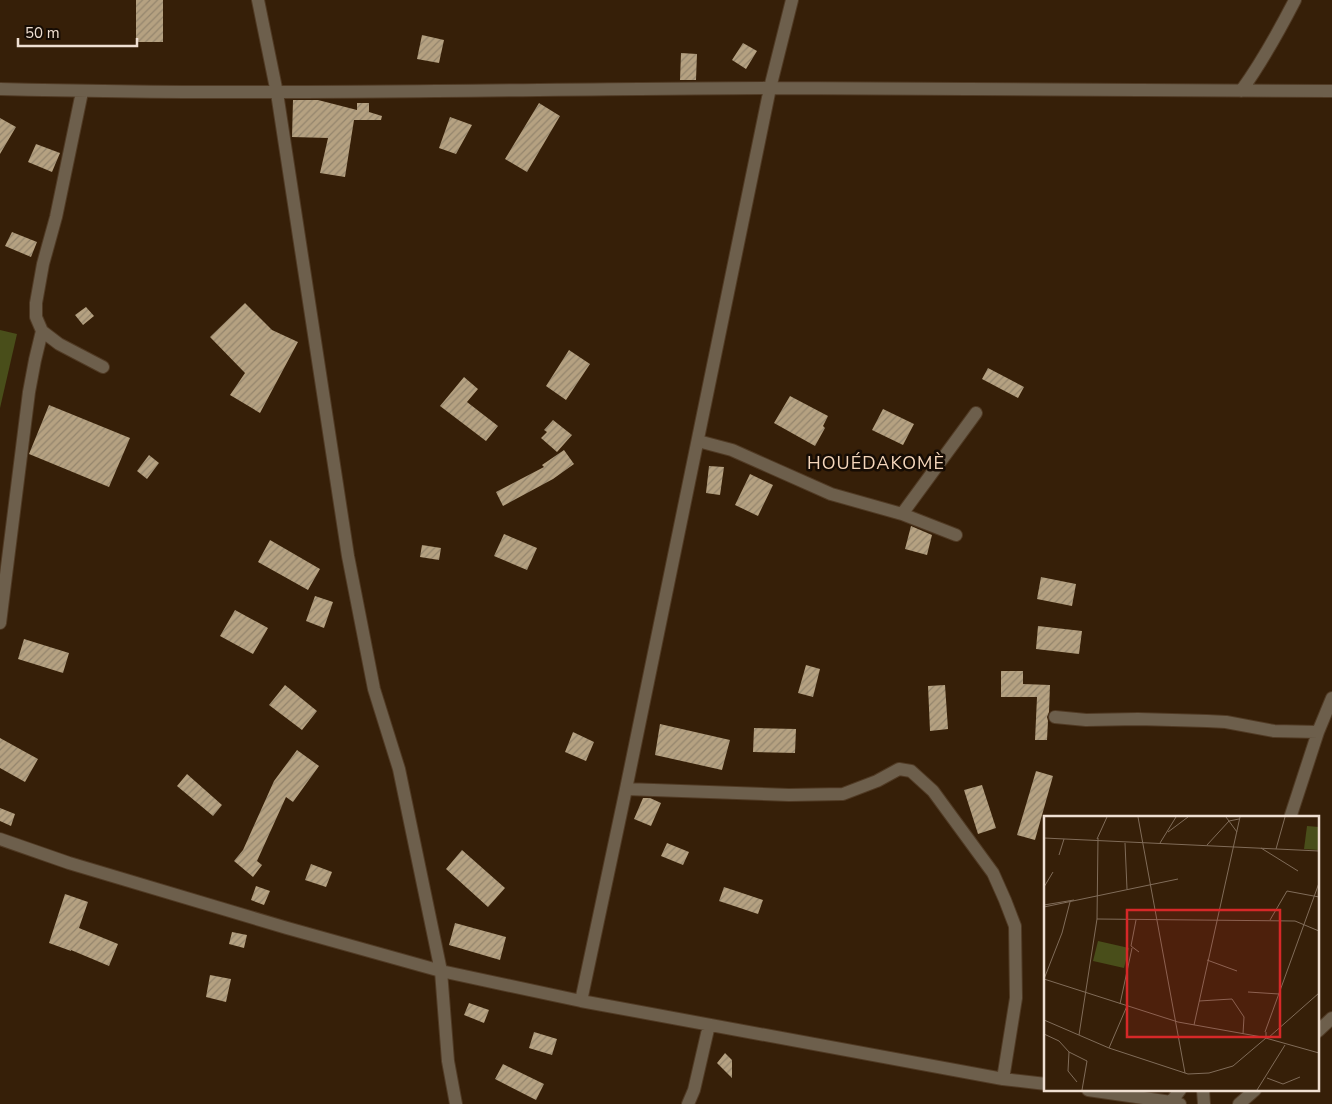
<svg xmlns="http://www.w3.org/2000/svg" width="1332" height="1104" viewBox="0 0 1332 1104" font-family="'Nunito Sans',sans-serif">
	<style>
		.green { fill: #494e1a }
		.building { fill: url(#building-hatch) }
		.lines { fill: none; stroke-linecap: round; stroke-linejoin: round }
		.minor-casing { stroke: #503a24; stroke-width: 14 }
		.minor { stroke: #6d5f4c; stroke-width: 12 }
		.labels { text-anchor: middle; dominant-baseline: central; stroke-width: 5; stroke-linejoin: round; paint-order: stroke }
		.quarter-label { font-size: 18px; letter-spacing: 1px; fill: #f6d7bc; stroke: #160c04 }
		.inset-road { fill: none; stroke: #806c59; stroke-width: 1 }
		.view { fill: #d62828; fill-opacity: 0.15; stroke: #d62828; stroke-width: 2.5 }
		.inset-edge { fill: none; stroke: #efdfd2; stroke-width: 2.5 }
	</style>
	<defs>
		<pattern id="building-hatch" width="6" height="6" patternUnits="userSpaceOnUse" patternTransform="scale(1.25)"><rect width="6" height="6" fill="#b5a181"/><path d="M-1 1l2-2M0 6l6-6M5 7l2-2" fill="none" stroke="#94856d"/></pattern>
	</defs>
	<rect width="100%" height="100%" fill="#361f08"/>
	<!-- green -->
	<path class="green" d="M 0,330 L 17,334 L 0,408 Z"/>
	<!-- building -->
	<path class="building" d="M 136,0 L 163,0 L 163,42 L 136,42 Z
		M 422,35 L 444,40 L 439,63 L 417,59 Z
		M 743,43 L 757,51 L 746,69 L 732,60 Z
		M 681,53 L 697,54 L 696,80 L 680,80 Z
		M 293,100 L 318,100 L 357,110 L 357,103 L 369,103 L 369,112 L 382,116 L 381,120 L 354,120 L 345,177 L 320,173 L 328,138 L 292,137 Z
		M 539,103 L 560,116 L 527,172 L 505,159 Z
		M 450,117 L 472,125 L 456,154 L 439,148 Z
		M 0,118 L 16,127 L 0,154 Z
		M 36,144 L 60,153 L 52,172 L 28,162 Z
		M 12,232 L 37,242 L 31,257 L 5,246 Z
		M 245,303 L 272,330 L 298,342 L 260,413 L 230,395 L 245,373 L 210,337 Z
		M 86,307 L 94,316 L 83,325 L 75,315 Z
		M 569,350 L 590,364 L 566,400 L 546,386 Z
		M 988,368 L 1024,387 L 1018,398 L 982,379 Z
		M 464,377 L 478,389 L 467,402 L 498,426 L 486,441 L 440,406 Z
		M 790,396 L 828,416 L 823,426 L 825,428 L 815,446 L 774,423 Z
		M 49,405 L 130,438 L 109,487 L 29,454 Z
		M 883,409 L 914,424 L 903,445 L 872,430 Z
		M 553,420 L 572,435 L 557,452 L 541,438 L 547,432 L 544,430 Z
		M 564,450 L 574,464 L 553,479 L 503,506 L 496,492 L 544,467 L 542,465 Z
		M 149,455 L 159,463 L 147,479 L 137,471 Z
		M 709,466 L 724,467 L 720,495 L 706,493 Z
		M 750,474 L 773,485 L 758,516 L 735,505 Z
		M 911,526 L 932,535 L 927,555 L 905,549 Z
		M 504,534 L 537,548 L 527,570 L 494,556 Z
		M 270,540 L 320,569 L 308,590 L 258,562 Z
		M 422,545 L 441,548 L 439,560 L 420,557 Z
		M 1041,577 L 1076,584 L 1072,606 L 1037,599 Z
		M 315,596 L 333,602 L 324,628 L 306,621 Z
		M 235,610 L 268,628 L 253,654 L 220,636 Z
		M 1038,626 L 1082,631 L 1079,654 L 1036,649 Z
		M 24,639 L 69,653 L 63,673 L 18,659 Z
		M 806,665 L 820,669 L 813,697 L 798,693 Z
		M 1001,671 L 1023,671 L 1023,684 L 1050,685 L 1049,712 L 1047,717 L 1048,721 L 1047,740 L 1035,740 L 1037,697 L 1001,697 Z
		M 285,685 L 317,711 L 302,730 L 269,705 Z
		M 945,685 L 948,729 L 930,731 L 928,686 Z
		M 660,724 L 730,740 L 722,770 L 655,755 Z
		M 754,728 L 796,729 L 795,753 L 753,752 Z
		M 573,732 L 594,742 L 586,761 L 565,752 Z
		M 0,738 L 38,759 L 25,782 L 0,768 Z
		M 297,750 L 319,766 L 293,802 L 286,797 L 257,861 L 262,865 L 253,877 L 234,861 L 243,850 L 274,781 Z
		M 1036,771 L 1053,776 L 1035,840 L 1017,835 Z
		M 187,774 L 222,805 L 213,816 L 177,786 Z
		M 982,785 L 996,828 L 978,834 L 964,790 Z
		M 643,798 L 650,798 L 661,803 L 651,826 L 634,819 Z
		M 0,808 L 15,814 L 11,826 L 0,821 Z
		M 667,843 L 689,852 L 683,865 L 661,856 Z
		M 462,850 L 505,888 L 488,907 L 446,869 Z
		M 311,864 L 332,872 L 326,887 L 305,880 Z
		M 256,886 L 270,891 L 264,905 L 251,900 Z
		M 724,887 L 763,900 L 758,914 L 719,901 Z
		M 65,894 L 88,902 L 79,928 L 118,944 L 109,966 L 71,950 L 71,951 L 49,943 Z
		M 455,923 L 506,937 L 500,960 L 449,945 Z
		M 232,932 L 247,935 L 244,948 L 229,944 Z
		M 210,975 L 231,979 L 226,1002 L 206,997 Z
		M 469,1003 L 489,1010 L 484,1023 L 464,1015 Z
		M 534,1032 L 557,1039 L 552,1055 L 529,1048 Z
		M 725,1053 L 732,1060 L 732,1078 L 717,1063 Z
		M 503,1064 L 544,1084 L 536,1100 L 495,1079 Z"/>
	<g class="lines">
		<defs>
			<path id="minor" d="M 258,0 L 277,93 L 348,556 L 374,689 L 399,769 L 441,971 L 448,1061 L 456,1104
				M 0,89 C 257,96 513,89 770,88 C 957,88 1145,91 1332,91
				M 1241,91 C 1262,62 1279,31 1295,0
				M 82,92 L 56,217 L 43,264 L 36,303 L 36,317 L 42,331 L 59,344 L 103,367
				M 698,441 L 732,450 L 831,494 L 902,514 L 956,535
				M 902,514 L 976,413
				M 0,623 L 29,392 L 35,360 L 42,331
				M 1055,717 L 1086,720 L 1138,719 L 1207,721 L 1226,722 L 1274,731 L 1318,732
				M 626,789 L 789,795 L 843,794 L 877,781 L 899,769 L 911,771 L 933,791 L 993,873 L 1005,900 L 1015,926 L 1016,998 L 1003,1079
				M 1290,818 L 1318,732 L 1332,698
				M 0,839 L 69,863 L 287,928 L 441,971 L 581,1001 L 1003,1079 L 1046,1084
				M 581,1001 L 626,789 L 770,88 L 792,0
				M 1318,1031 L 1332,1018
				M 1088,1090 L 1171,1102 L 1180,1104
				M 1203,1090 L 1204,1104
				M 1171,1102 L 1180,1090
				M 688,1104 L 694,1090 L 709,1025
				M 1239,1104 L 1255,1090"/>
		</defs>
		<!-- minor casing -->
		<use href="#minor" class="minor-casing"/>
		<!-- minor -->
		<use href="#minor" class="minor"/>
	</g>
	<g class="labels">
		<!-- quarter labels -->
		<g class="quarter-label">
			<text x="876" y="463">HOUÉDAKOMÈ</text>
		</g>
	</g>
	<!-- overview -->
	<g transform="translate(1044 816)">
		<rect width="275" height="275" fill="#361f08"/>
		<path d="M 54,125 L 85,132 L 80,152 L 49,145 Z" fill="#494e1a"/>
		<path d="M 263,10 L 275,11 L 275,34 L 260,33 Z" fill="#494e1a"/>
		<path class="inset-road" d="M 94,1 L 141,257M 182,1 L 193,16M 124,16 L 144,1M 0,22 L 275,35M 53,23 L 63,1M 81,27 L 83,73M 116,27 L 132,1M 163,29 L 185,5 L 195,3M 217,32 L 254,55M 232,33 L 241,1M 15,39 L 20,23M 0,71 L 9,56M 26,86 L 18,117 L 0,163 L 134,206 L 218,221 L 275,237M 0,89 L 30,84M 0,91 L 134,63M 53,103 L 251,105 L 275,115M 92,104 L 87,130 L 95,136M 226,104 L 243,75 L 275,81M 163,144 L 193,155M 204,176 L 235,178M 155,185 L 188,183 L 200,201 L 199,218M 76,188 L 88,132M 0,204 L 65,232 L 144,258 L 165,257 L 189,250 L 222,222 L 222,216M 150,209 L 196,1M 221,216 L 275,67M 0,218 L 15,225 L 25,236 L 43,245 L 38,274M 35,219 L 53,103 L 54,22M 224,222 L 275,177M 65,232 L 83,190M 25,236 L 24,255 L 33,266M 223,262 L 239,268 L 256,261M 213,274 L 241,229"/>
		<path class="view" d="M 83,94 L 236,94 L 236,221 L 83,221 Z"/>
		<rect width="275" height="275" class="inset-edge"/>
	</g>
	<!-- scale -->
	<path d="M18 38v8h119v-8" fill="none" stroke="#efdfd2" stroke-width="2.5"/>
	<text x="25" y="38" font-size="15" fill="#efdfd2" stroke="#160c04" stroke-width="4" paint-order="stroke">50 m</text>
</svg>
